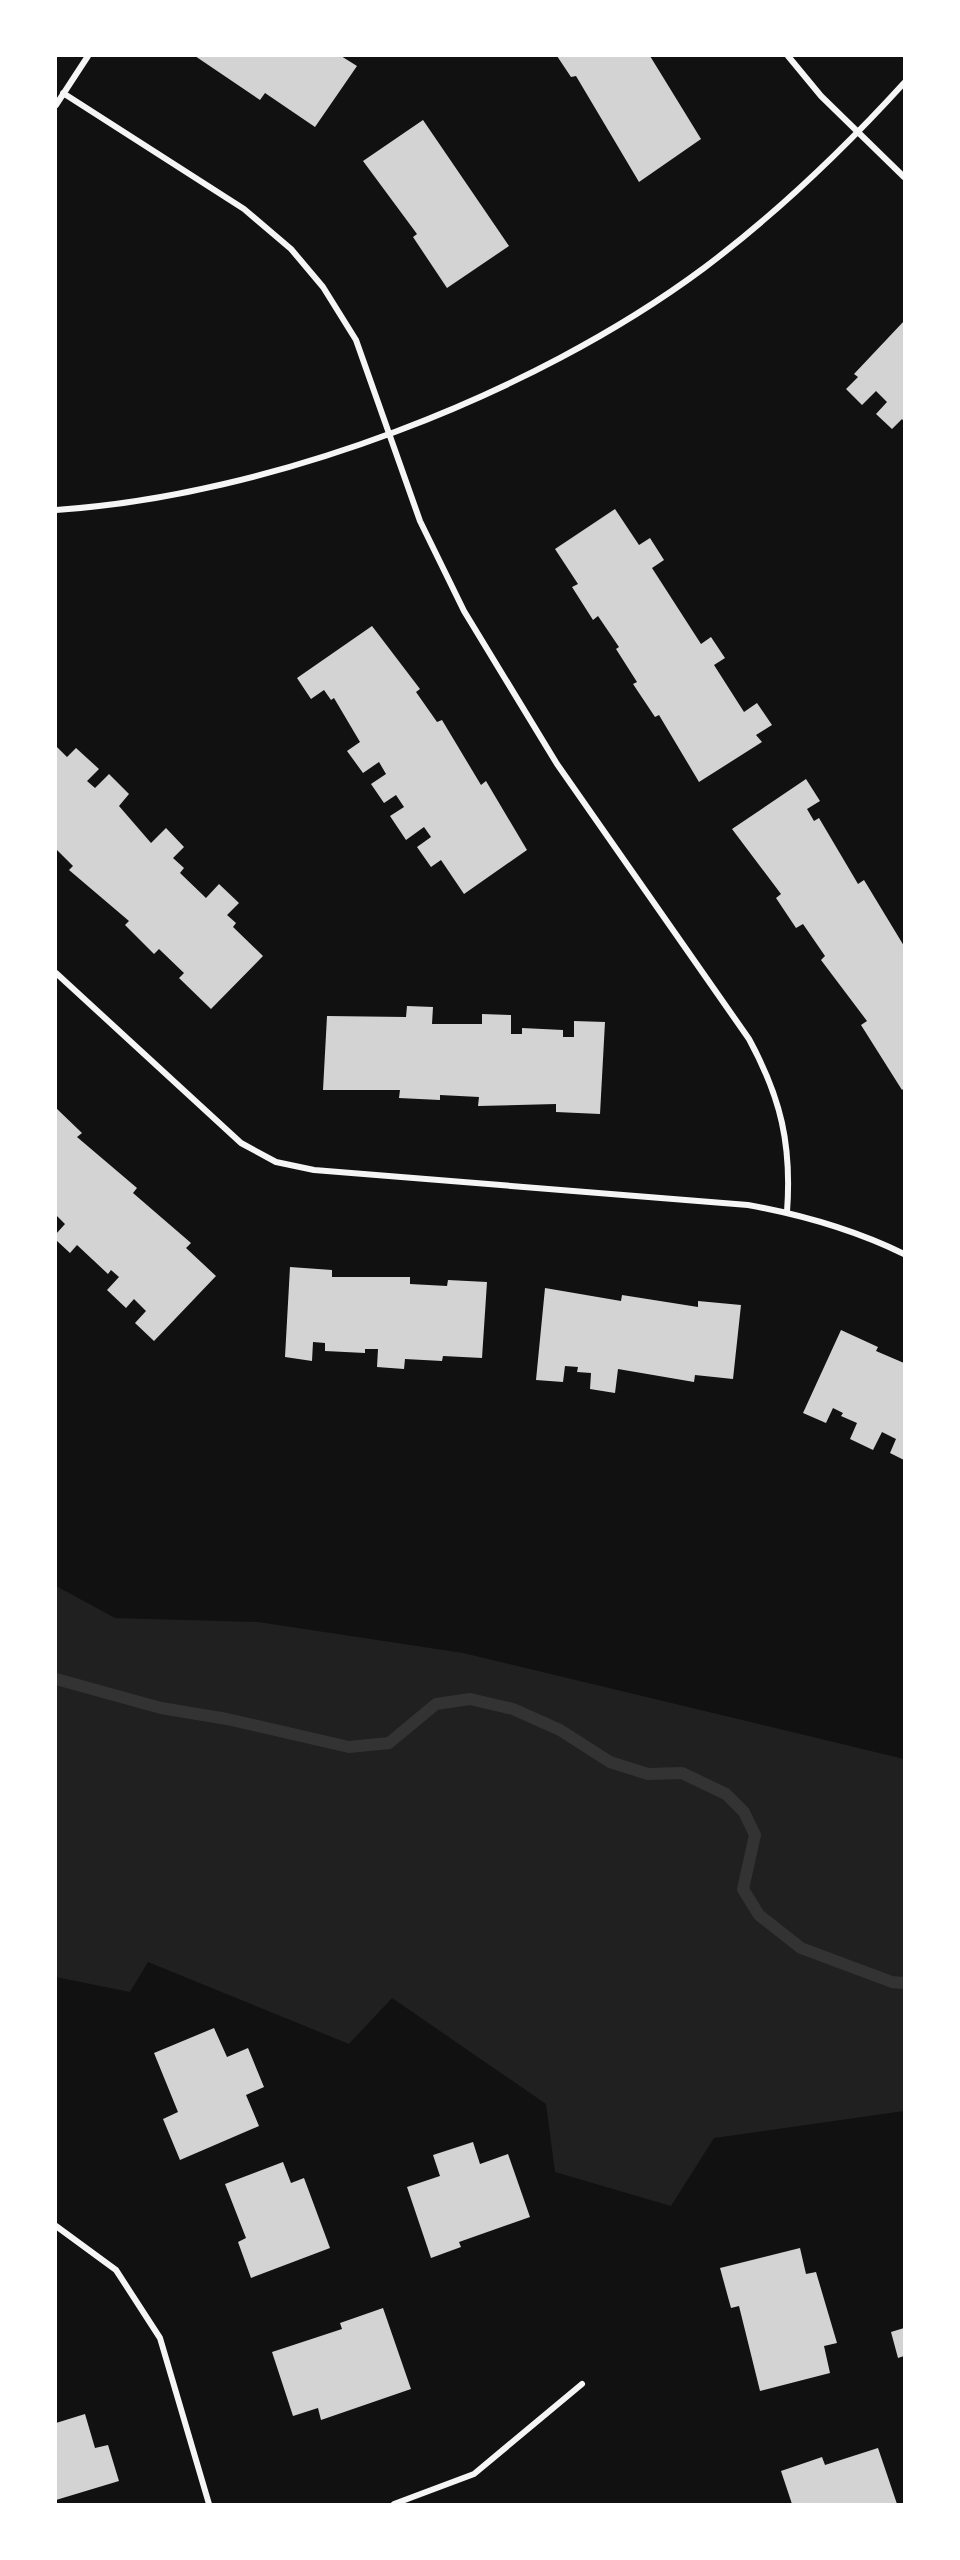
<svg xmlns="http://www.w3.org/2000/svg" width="960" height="2560" viewBox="0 0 960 2560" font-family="Barlow,sans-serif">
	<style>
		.green { fill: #202020 }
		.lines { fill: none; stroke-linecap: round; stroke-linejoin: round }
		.stream { stroke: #333; stroke-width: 12 }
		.building { fill: #d3d3d3 }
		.minor { stroke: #f5f5f5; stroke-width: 6 }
	</style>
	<rect width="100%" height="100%" fill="#111"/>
	<!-- green -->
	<path class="green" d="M 56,1586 L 115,1618 L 258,1622 L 463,1653 L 904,1759 L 904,2111 L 714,2138 L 671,2206 L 555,2172 L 546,2104 L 392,1998 L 349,2044 L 148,1962 L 130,1992 L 56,1977 Z"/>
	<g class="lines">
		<!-- stream -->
		<path class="stream" d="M 56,1679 L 161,1708 L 227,1719 L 349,1747 L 389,1743 L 436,1704 L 470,1699 L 513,1709 L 560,1730 L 610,1762 L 648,1774 L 682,1773 L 726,1794 L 744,1812 L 755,1835 L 743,1889 L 759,1915 L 801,1948 L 892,1982 L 904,1983"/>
	</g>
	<!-- building -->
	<path class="building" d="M 195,56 L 341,56 L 357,66 L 315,127 L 265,93 L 260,100 Z
		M 557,56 L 650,56 L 701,139 L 639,182 L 576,76 L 571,77 Z
		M 423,120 L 509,246 L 447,288 L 413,237 L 417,234 L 363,161 Z
		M 904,321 L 904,422 L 902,419 L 892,429 L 876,414 L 887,402 L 876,391 L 862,405 L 846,389 L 858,377 L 854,374 Z
		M 615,509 L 639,545 L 650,538 L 664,560 L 652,568 L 701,644 L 711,637 L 725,658 L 714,665 L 744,712 L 757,703 L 772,725 L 756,735 L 762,742 L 699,782 L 659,715 L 655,717 L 633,684 L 637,682 L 616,649 L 619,647 L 598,616 L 593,620 L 572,587 L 578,584 L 555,549 Z
		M 372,626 L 420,689 L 416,692 L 437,722 L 442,720 L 481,785 L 486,781 L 527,850 L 464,894 L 441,860 L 431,867 L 417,847 L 431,837 L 424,827 L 406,840 L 390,816 L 404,807 L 396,795 L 384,803 L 371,784 L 386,774 L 379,762 L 363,773 L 347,751 L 360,742 L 334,698 L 331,700 L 324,690 L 311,699 L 297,678 Z
		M 56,746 L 67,757 L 76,748 L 99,769 L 87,781 L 95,788 L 109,774 L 129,794 L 119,806 L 151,843 L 166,828 L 184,847 L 173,858 L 184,868 L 180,873 L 206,898 L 219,884 L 239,903 L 227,915 L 236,923 L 233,927 L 263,956 L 211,1009 L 179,978 L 184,973 L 159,949 L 154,954 L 125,925 L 129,921 L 69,870 L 73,866 L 56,849 Z
		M 806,779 L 820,801 L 807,809 L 814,821 L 819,818 L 858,884 L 864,880 L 904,946 L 904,1088 L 902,1090 L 861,1025 L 867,1021 L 821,960 L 825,956 L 803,924 L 796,928 L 776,898 L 781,894 L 732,829 Z
		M 407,1006 L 433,1007 L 432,1024 L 482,1024 L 482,1014 L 511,1015 L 511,1034 L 522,1034 L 522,1028 L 563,1030 L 563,1037 L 574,1037 L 574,1021 L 605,1022 L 600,1114 L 556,1112 L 556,1104 L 478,1106 L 479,1097 L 440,1095 L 440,1100 L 399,1098 L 400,1090 L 323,1090 L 327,1016 L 406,1017 Z
		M 56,1108 L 82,1133 L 77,1137 L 137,1188 L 133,1193 L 191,1243 L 186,1248 L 216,1276 L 154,1341 L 135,1323 L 146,1311 L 134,1299 L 126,1308 L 107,1290 L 119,1277 L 111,1270 L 108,1274 L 77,1245 L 70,1253 L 56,1240 L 56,1234 L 65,1224 L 56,1215 Z
		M 290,1267 L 332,1270 L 332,1277 L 410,1277 L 410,1284 L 447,1286 L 448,1280 L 487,1282 L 482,1358 L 443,1356 L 442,1361 L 405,1359 L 404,1369 L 377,1367 L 378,1349 L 365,1349 L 365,1353 L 325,1351 L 325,1343 L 313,1342 L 312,1361 L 285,1357 Z
		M 545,1288 L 621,1301 L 622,1295 L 698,1307 L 698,1301 L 741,1305 L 733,1379 L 695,1375 L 694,1382 L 618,1369 L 615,1393 L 590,1389 L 591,1373 L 577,1372 L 578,1367 L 565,1366 L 563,1382 L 536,1380 Z
		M 841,1330 L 878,1347 L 876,1351 L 904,1363 L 904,1460 L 890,1453 L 896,1439 L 882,1432 L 873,1450 L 850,1439 L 857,1423 L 841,1416 L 843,1413 L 833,1408 L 826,1423 L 803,1413 Z
		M 214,2028 L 227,2057 L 248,2048 L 264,2087 L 246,2095 L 259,2126 L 180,2160 L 163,2119 L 178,2112 L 154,2053 Z
		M 473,2142 L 480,2164 L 508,2154 L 530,2217 L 459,2242 L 461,2247 L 431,2258 L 407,2187 L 440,2176 L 433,2155 Z
		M 283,2162 L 291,2183 L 304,2178 L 330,2248 L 251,2278 L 238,2242 L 246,2238 L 225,2184 Z
		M 800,2248 L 806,2274 L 816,2272 L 837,2343 L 824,2346 L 830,2373 L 760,2391 L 739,2306 L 731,2308 L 720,2268 Z
		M 383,2308 L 411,2389 L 321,2420 L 318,2408 L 293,2416 L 272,2352 L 342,2329 L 340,2323 Z
		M 904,2328 L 904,2356 L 898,2358 L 891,2332 Z
		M 85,2414 L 95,2448 L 108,2445 L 119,2481 L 56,2500 L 56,2423 Z
		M 878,2448 L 897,2504 L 792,2504 L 781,2471 L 822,2457 L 825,2465 Z"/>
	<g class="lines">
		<!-- minor -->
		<path class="minor" d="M 788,56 L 821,96 L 904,177
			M 63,93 L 244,209 L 291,249 L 323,287 L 356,340 L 420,521 L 464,611 L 557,764 L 749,1039 C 781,1098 792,1145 787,1212
			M 56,105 L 88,56
			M 56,510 C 269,496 532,396 704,268 C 777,213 843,150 904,83
			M 56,973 L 241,1143 L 276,1162 L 314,1170 L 748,1205 C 803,1215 855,1230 904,1254
			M 56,2226 L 116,2270 L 160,2338 L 209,2504
			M 394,2504 L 474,2474 L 582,2384"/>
	</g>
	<!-- border -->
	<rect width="960" height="2560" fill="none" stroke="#ffffff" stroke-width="114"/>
</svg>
